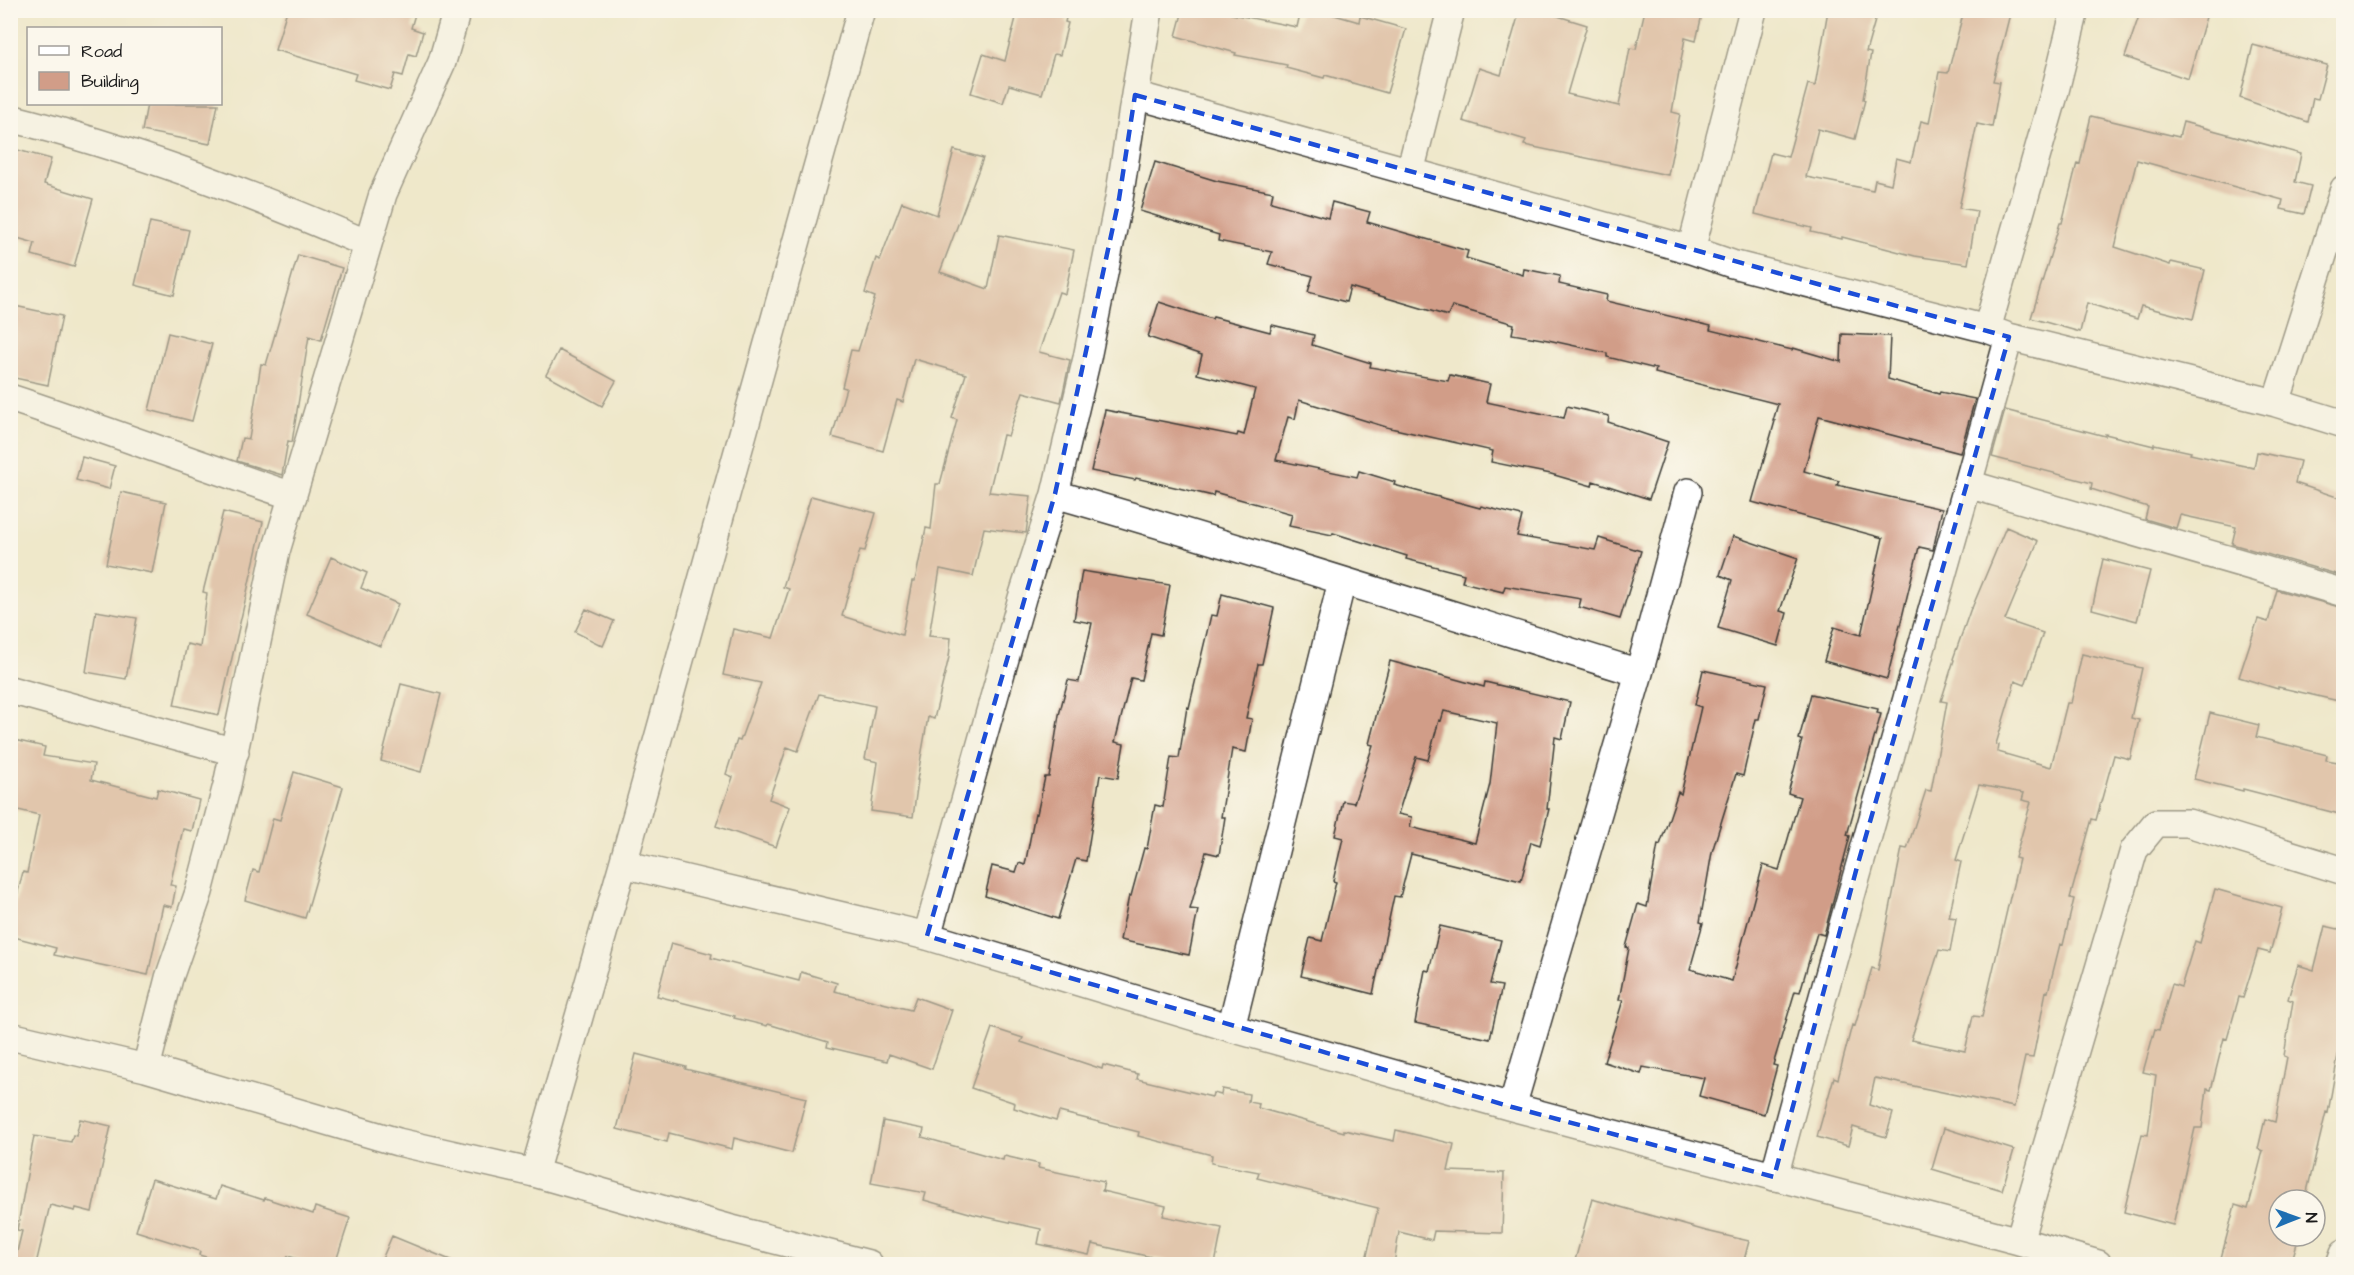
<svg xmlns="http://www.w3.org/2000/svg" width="2354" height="1275" viewBox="0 0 2354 1275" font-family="'Architects Daughter',sans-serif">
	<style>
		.building { fill: #d19d88; fill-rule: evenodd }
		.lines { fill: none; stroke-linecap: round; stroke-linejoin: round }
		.minor-casing { stroke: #3c3b36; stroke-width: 30 }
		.minor { stroke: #fff; stroke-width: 27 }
		.marked { fill: none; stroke: #1d4ed8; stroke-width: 4.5; stroke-dasharray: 12 8; stroke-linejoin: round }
	</style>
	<rect width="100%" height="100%" fill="#fbf7ec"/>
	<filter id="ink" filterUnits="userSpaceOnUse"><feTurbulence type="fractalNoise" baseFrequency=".0167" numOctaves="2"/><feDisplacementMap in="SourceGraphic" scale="12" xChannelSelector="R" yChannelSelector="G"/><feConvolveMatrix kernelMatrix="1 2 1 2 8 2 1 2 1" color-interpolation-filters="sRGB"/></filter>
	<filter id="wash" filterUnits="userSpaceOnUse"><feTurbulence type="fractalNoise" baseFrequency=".008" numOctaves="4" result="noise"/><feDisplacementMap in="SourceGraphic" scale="24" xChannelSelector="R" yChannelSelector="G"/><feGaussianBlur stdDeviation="1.35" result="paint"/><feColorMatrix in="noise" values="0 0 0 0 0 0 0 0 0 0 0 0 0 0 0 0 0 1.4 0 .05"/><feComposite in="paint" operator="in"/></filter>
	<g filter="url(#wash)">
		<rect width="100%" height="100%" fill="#efe8cb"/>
		<g id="blocks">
			<!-- building -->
			<path class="building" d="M 287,10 L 402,10 L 415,14 L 411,28 L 423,32 L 416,56 L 409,54 L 403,76 L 395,74 L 390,90 L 354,80 L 356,74 L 275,50 Z
				M 1018,10 L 1068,10 L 1065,22 L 1068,23 L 1060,55 L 1054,54 L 1042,94 L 1009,85 L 1003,103 L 971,93 L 983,54 L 1005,61 Z
				M 1183,10 L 1232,10 L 1231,14 L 1297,27 L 1301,10 L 1317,10 L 1359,22 L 1360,16 L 1406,29 L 1387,93 L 1325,75 L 1324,78 L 1286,68 L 1287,65 L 1235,55 L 1236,53 L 1176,36 Z
				M 1520,10 L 1538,10 L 1587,25 L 1567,94 L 1619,106 L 1630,48 L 1636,49 L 1645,10 L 1703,10 L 1696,41 L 1685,38 L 1672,112 L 1680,114 L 1668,175 L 1524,145 L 1526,140 L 1463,121 L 1479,68 L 1501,75 Z
				M 1828,10 L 1878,10 L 1866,52 L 1871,53 L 1863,99 L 1865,100 L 1855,139 L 1818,129 L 1806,177 L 1873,190 L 1875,180 L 1891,184 L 1896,158 L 1911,162 L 1921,121 L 1929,123 L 1939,72 L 1948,73 L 1964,10 L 2011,10 L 1993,81 L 2000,82 L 1992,127 L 1977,124 L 1959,208 L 1977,211 L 1968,264 L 1915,256 L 1842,237 L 1842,239 L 1811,232 L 1812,228 L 1755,214 L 1771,153 L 1788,157 L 1808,84 L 1815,86 Z
				M 2141,10 L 2208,10 L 2188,79 L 2125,57 Z
				M 2253,45 L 2327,65 L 2318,99 L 2313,98 L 2308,122 L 2240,98 Z
				M 147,104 L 218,104 L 210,144 L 142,131 Z
				M 2091,116 L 2179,137 L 2183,122 L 2301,154 L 2295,182 L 2311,186 L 2304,214 L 2281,209 L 2283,200 L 2137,160 L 2115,247 L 2170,265 L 2171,262 L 2205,270 L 2193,319 L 2141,306 L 2137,319 L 2087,303 L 2080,332 L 2031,318 L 2060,223 L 2062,223 L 2077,163 L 2080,164 Z
				M 10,148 L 51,159 L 44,184 L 93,199 L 74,267 L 32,255 L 35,243 L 10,236 Z
				M 954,150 L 983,158 L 940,272 L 988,289 L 999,235 L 1074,250 L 1065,294 L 1059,292 L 1039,352 L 1070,360 L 1061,402 L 1023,392 L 1008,436 L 1003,435 L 989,492 L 1031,496 L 1026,533 L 984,528 L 973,576 L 940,569 L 929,636 L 951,638 L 949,657 L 934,719 L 928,717 L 917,780 L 918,780 L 913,817 L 871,811 L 878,762 L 865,759 L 875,706 L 819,694 L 798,751 L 787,747 L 769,799 L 790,807 L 776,847 L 716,826 L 733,777 L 726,774 L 737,740 L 740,741 L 761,683 L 723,675 L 733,629 L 773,638 L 789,589 L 783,587 L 811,496 L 876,513 L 865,551 L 860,550 L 842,616 L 902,635 L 912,581 L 915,581 L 926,528 L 931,529 L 936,484 L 940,484 L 957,420 L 952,418 L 966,374 L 914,359 L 903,402 L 897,400 L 883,451 L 832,437 L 846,388 L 842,387 L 851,350 L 858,351 L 875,297 L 865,293 L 876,258 L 880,260 L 902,202 L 937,215 Z
				M 1155,162 L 1217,181 L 1273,192 L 1271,202 L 1328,218 L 1332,202 L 1370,212 L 1367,222 L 1468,251 L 1466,258 L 1523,275 L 1524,269 L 1560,276 L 1559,284 L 1607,295 L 1606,301 L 1711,326 L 1710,330 L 1792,350 L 1793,348 L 1841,362 L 1842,334 L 1890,336 L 1888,379 L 1939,394 L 1940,392 L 1975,399 L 1960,453 L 1819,416 L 1804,471 L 1839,481 L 1837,485 L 1942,509 L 1933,550 L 1919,547 L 1887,679 L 1824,661 L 1834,627 L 1861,635 L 1883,538 L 1752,502 L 1775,421 L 1773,421 L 1778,404 L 1655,373 L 1656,369 L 1607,357 L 1607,353 L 1548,340 L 1512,334 L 1514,324 L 1452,306 L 1448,316 L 1350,287 L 1346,302 L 1308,292 L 1313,276 L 1268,264 L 1272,252 L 1218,241 L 1219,235 L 1140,211 Z
				M 150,222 L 189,230 L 174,295 L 135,285 Z
				M 298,255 L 342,268 L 321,340 L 309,336 L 292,442 L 288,441 L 282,475 L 237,461 L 242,438 L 249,439 L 261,364 L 266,365 Z
				M 1159,302 L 1212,319 L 1213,317 L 1270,332 L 1272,325 L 1314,335 L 1312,345 L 1371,363 L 1370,367 L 1448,381 L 1450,375 L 1490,384 L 1486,402 L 1564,418 L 1567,406 L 1609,416 L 1608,422 L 1668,442 L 1649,499 L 1593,481 L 1592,486 L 1551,474 L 1491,462 L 1493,451 L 1386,427 L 1299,400 L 1295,419 L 1288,417 L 1276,460 L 1357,477 L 1359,471 L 1395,482 L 1394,485 L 1480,508 L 1481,506 L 1522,516 L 1517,536 L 1595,550 L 1599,538 L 1641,551 L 1620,619 L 1579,607 L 1581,599 L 1505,586 L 1503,592 L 1462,582 L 1464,574 L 1406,559 L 1407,556 L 1333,533 L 1332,535 L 1289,526 L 1292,514 L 1214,492 L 1213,496 L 1136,478 L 1135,480 L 1091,471 L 1105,410 L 1237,436 L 1238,433 L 1244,435 L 1255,389 L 1197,374 L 1202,355 L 1148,337 Z
				M 10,305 L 62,316 L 48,385 L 10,377 Z
				M 168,333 L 212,344 L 192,421 L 149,410 Z
				M 559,350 L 616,381 L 602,406 L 546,375 Z
				M 2005,410 L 2105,436 L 2105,434 L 2154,446 L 2154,444 L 2191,452 L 2190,454 L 2254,468 L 2257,452 L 2300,461 L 2295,483 L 2343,499 L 2343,576 L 2232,544 L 2236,527 L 2180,515 L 2176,528 L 2145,519 L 2148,507 L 2091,489 L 2092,483 L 1992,457 Z
				M 82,457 L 115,466 L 109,489 L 76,480 Z
				M 121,492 L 166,502 L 152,573 L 106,564 Z
				M 223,512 L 263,522 L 219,715 L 174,705 L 187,644 L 200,647 L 207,593 L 203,592 Z
				M 2006,527 L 2038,541 L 2005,620 L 2043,633 L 2025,685 L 2015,681 L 1996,744 L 1999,745 L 1998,752 L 2051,767 L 2067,703 L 2071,703 L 2082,654 L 2142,668 L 2131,718 L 2139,720 L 2130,759 L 2114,755 L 2096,820 L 2092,819 L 2070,898 L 2074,899 L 2063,945 L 2060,944 L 2048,992 L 2046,991 L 2033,1058 L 2025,1057 L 2014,1107 L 1875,1078 L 1869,1105 L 1893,1113 L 1886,1137 L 1853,1127 L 1848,1146 L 1817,1137 L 1834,1077 L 1838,1079 L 1852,1025 L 1855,1026 L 1872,968 L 1878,970 L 1902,848 L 1907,849 L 1926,790 L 1931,791 L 1947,702 L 1941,701 L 1954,660 L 1953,659 L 1971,608 L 1972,608 ZM 1979,785 L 2024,793 L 2022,800 L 2031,802 L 2015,858 L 2019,859 L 1982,1017 L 1973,1016 L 1965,1051 L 1911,1040 L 1939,950 L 1950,952 L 1956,918 L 1949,917 L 1961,862 L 1956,860 Z
				M 1733,536 L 1798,558 L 1780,611 L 1787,613 L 1778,646 L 1718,628 L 1732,580 L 1720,575 Z
				M 331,557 L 367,573 L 361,588 L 398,604 L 380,646 L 307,614 Z
				M 2103,559 L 2150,571 L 2137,621 L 2092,609 Z
				M 1082,571 L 1170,585 L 1161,635 L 1151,633 L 1141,680 L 1131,678 L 1115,742 L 1124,744 L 1118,778 L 1100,775 L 1086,861 L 1076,859 L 1058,919 L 985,896 L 992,866 L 1016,872 L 1019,863 L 1025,865 L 1035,813 L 1037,814 L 1045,777 L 1049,777 L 1059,715 L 1068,680 L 1079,682 L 1092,623 L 1074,620 Z
				M 2277,590 L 2343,608 L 2343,702 L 2278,687 L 2278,689 L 2239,677 L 2258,619 L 2268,622 Z
				M 1222,594 L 1274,608 L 1262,664 L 1258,664 L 1246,718 L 1252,719 L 1246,752 L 1232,749 L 1221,817 L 1225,817 L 1219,855 L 1206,852 L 1190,909 L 1198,910 L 1189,955 L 1120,940 L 1129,896 L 1131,896 L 1144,848 L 1147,849 L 1155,805 L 1163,807 L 1171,757 L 1179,758 L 1187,707 L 1189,708 L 1211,615 L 1217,616 Z
				M 586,609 L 614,621 L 603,646 L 575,632 Z
				M 96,611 L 137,618 L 126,679 L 86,672 Z
				M 1390,661 L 1484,687 L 1485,682 L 1570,702 L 1562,739 L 1555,737 L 1547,809 L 1549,809 L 1540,845 L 1531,842 L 1521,881 L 1411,854 L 1400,897 L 1394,896 L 1373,994 L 1301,976 L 1310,938 L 1322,941 L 1336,882 L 1333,881 L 1343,838 L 1335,836 L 1343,801 L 1354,803 L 1373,745 L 1369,744 ZM 1444,711 L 1497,723 L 1490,784 L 1475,843 L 1410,827 L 1412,817 L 1398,814 L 1416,757 L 1428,760 L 1439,720 L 1441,721 Z
				M 1703,670 L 1767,684 L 1759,719 L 1756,719 L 1743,776 L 1736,774 L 1712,852 L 1700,922 L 1703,923 L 1690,969 L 1732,981 L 1763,865 L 1779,870 L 1800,797 L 1788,793 L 1802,740 L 1799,739 L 1811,694 L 1878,709 L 1877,713 L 1881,714 L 1847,835 L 1850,836 L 1824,935 L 1817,933 L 1800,992 L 1795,991 L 1773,1065 L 1777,1066 L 1764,1114 L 1699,1096 L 1704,1078 L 1643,1067 L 1641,1074 L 1604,1062 L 1623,1000 L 1619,1000 L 1629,948 L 1626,947 L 1638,904 L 1647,907 L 1658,844 L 1660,845 L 1678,792 L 1681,794 L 1701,707 L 1695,705 Z
				M 401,684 L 441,694 L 421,772 L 381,761 Z
				M 2210,713 L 2259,725 L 2256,737 L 2327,755 L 2326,760 L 2343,763 L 2343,815 L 2243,789 L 2243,791 L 2194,779 Z
				M 10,739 L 45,747 L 43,756 L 94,764 L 91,780 L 156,797 L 158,789 L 199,800 L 192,831 L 183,829 L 170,885 L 176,886 L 172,907 L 163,905 L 148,975 L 54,955 L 56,948 L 10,936 L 10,922 L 23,872 L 27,873 L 39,815 L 10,808 Z
				M 294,772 L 343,787 L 305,918 L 245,900 L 253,870 L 259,872 L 273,818 L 280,820 Z
				M 2215,889 L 2282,908 L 2270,953 L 2258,950 L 2243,998 L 2239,997 L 2227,1039 L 2224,1038 L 2211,1090 L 2207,1089 L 2202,1128 L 2195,1128 L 2173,1225 L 2124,1212 L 2142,1134 L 2148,1135 L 2156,1075 L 2143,1072 L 2155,1029 L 2159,1030 L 2172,984 L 2181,987 L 2195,941 L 2200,943 Z
				M 1440,926 L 1501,940 L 1490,984 L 1502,986 L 1490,1039 L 1415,1023 L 1425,970 L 1429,971 Z
				M 2325,926 L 2343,930 L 2343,1027 L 2328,1113 L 2326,1112 L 2305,1200 L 2279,1200 L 2279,1236 L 2299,1236 L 2291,1264 L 2244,1264 L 2221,1258 L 2235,1205 L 2248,1209 L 2263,1151 L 2258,1149 L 2265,1119 L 2275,1122 L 2287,1057 L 2284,1056 L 2293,1001 L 2288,999 L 2298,965 L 2314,970 Z
				M 671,943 L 712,954 L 711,958 L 799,981 L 801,972 L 837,983 L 834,991 L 911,1010 L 916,997 L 952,1010 L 932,1069 L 889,1054 L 887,1061 L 827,1047 L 828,1042 L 768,1024 L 767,1026 L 734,1018 L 735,1016 L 657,996 Z
				M 992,1028 L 1023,1038 L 1021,1042 L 1102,1069 L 1103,1065 L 1138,1074 L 1137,1079 L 1212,1097 L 1213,1093 L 1221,1095 L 1222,1089 L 1249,1094 L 1248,1102 L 1259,1104 L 1258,1108 L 1344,1132 L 1344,1130 L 1394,1141 L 1396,1130 L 1454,1144 L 1448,1171 L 1504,1173 L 1502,1233 L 1434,1231 L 1432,1240 L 1399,1232 L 1394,1264 L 1365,1264 L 1378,1208 L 1257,1178 L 1259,1172 L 1211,1163 L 1212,1155 L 1138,1136 L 1139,1132 L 1059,1112 L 1056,1121 L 1014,1108 L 1015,1103 L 971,1088 Z
				M 636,1054 L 686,1067 L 685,1069 L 806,1098 L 792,1153 L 734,1138 L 732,1149 L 669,1133 L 667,1142 L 617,1129 Z
				M 80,1119 L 111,1126 L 92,1212 L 76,1208 L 75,1211 L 50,1205 L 36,1264 L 14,1264 L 22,1231 L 17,1230 L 34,1136 L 71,1142 L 73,1135 L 76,1136 Z
				M 883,1121 L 924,1129 L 922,1137 L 1003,1160 L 1004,1156 L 1039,1164 L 1038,1168 L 1104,1182 L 1102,1191 L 1166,1206 L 1163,1216 L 1222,1228 L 1215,1264 L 1183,1264 L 1092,1244 L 1089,1255 L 1038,1244 L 1041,1229 L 973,1214 L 924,1200 L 926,1193 L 871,1183 Z
				M 1944,1128 L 2014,1150 L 2002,1190 L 1932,1169 Z
				M 152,1179 L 216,1199 L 220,1186 L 264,1200 L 265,1198 L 313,1214 L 315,1207 L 350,1218 L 335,1264 L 314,1264 L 288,1256 L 285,1264 L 230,1264 L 199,1255 L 200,1251 L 136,1231 Z
				M 1592,1199 L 1706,1231 L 1749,1241 L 1743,1264 L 1574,1264 Z
				M 392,1236 L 460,1264 L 380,1264 Z"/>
		</g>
	</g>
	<g filter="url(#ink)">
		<use href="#blocks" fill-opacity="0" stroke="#3c3b36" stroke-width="1.5"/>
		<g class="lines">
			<defs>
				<path id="minor" d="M 1149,10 L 1135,95 L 1691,250 L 1732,264 L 1987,329 L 2009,337 L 2276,403 L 2344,424
					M 10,118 C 134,149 251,194 368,244
					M 1410,172 L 1451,10
					M 1691,250 L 1753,10
					M 1987,329 L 2054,95 L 2075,10
					M 10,398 C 105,429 198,465 293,496
					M 2276,403 L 2344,189
					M 1968,484 L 2344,593
					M 1055,494 C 1251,550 1445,613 1639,673 L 1688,492
					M 10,690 L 235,752
					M 623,864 L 927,936 L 1231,1028 L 1512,1107 L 2019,1241 L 2098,1264
					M 927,936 L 1022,598 L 1055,494 L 1087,358 L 1119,199 L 1135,95
					M 1231,1028 L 1342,581
					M 10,1036 L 146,1068 L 398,1142 L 534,1173 L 728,1228 L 869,1264
					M 146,1068 L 169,978 L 199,892 L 227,785 L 276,551 L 383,194 L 442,62 L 457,10
					M 1512,1107 L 1639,673
					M 534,1173 L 623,864 L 861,10
					M 1774,1177 C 1848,896 1932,617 2009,337
					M 2019,1241 L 2134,850 L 2156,823 L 2188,823 L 2344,871
					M 2340,1264 L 2344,1253"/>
			</defs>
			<!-- minor casing -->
			<use href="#minor" class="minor-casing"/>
			<!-- minor -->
			<use href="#minor" class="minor"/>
		</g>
	</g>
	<!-- marked area -->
	<path d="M0 0H2354V1275H0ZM 1135,95 L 2009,337 L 1857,867 L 1774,1177 L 1512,1107 L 927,936 L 1055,494 L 1119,199 Z" fill="#efe8cb" fill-opacity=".55" fill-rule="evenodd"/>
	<path class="marked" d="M 1135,95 L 2009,337 L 1857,867 L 1774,1177 L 1512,1107 L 927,936 L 1055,494 L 1119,199 Z"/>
	<!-- margin -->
	<rect width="2354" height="1275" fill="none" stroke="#fbf7ec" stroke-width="36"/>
	<!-- legend -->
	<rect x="27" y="27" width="195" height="78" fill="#fbf7ec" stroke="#a29f99" stroke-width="1.5"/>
	<rect x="39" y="46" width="30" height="9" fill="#ffffff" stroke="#a29f99" stroke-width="1.5"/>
	<text x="81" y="57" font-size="18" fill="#1c1c1c">Road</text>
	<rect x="39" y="72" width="30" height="18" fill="#d19d88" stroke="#a29f99" stroke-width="1.5"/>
	<text x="81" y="87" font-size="18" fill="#1c1c1c">Building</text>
	<!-- north arrow -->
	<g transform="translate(2297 1218) rotate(89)"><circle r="28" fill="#fbf7ec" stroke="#a29f99" stroke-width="1.5"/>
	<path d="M0-4.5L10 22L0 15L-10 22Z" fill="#1f6fb2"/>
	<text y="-9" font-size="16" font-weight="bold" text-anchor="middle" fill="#1c1c1c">N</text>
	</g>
</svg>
